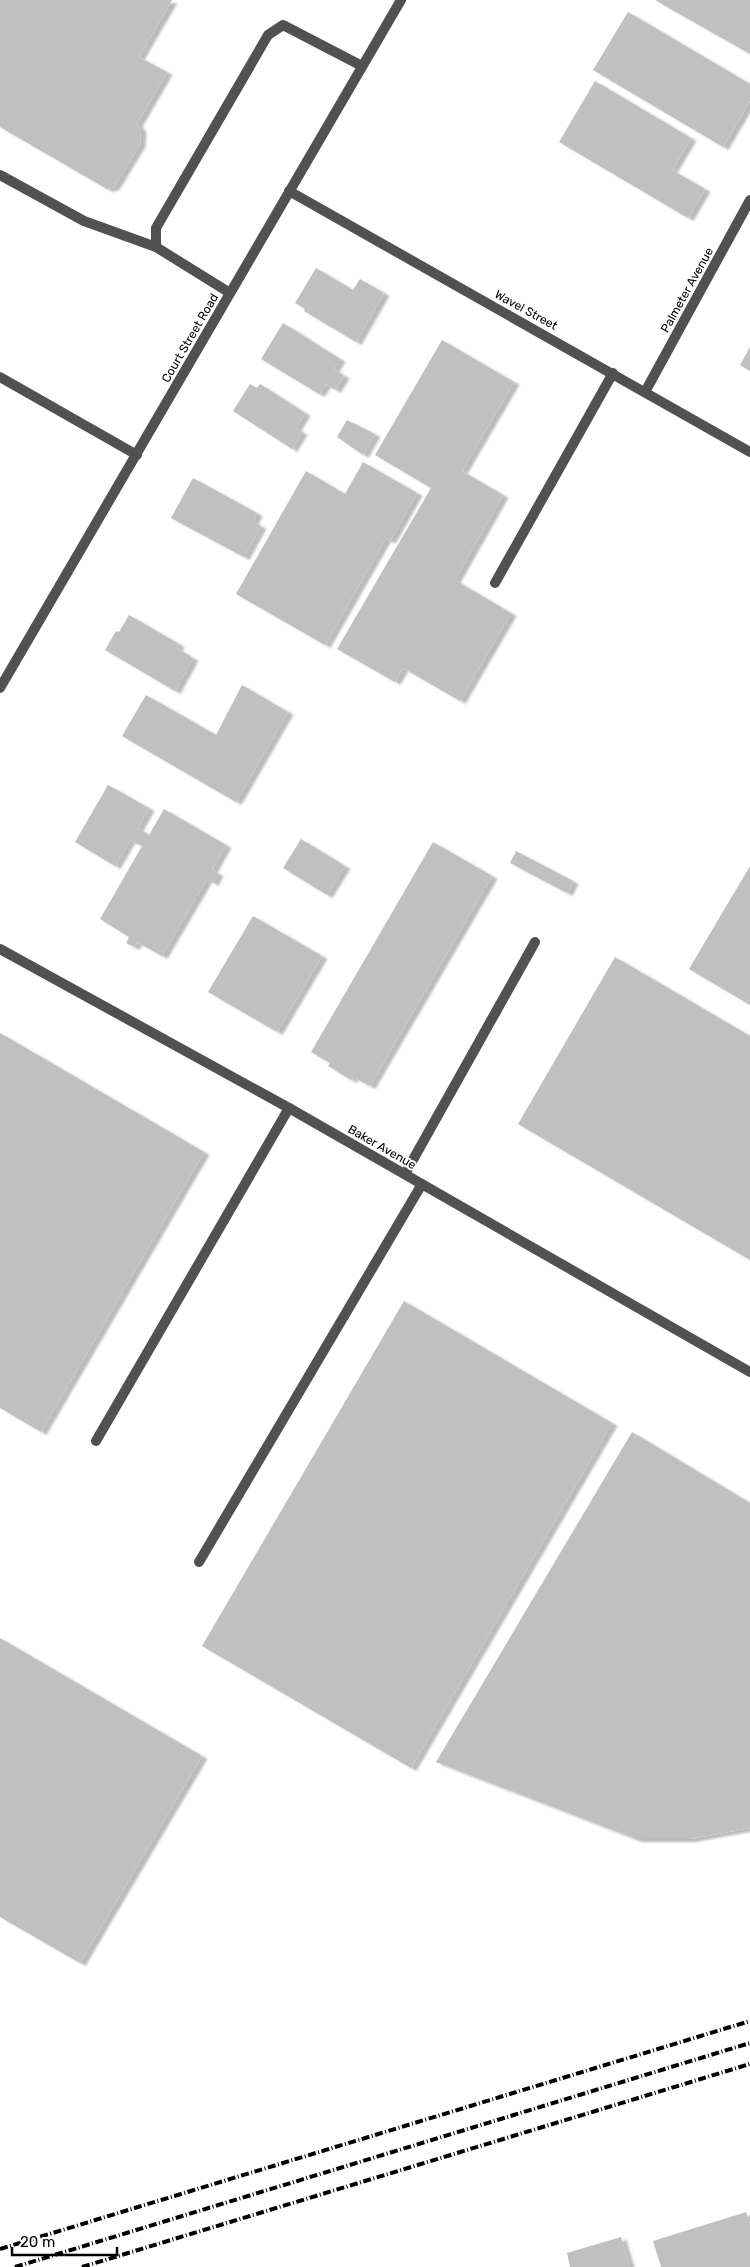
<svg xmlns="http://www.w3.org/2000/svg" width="750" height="2267" viewBox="0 0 750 2267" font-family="Rubik,sans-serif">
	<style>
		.building { fill: #c0c0c0; filter: url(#shadow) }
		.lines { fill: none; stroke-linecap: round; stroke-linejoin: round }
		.service { stroke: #515151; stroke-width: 10 }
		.minor { stroke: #515151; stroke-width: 10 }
		.tertiary { stroke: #515151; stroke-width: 10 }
		.rail { stroke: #000; stroke-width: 4; stroke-dasharray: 8 2.5 1 2.5; stroke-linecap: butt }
		.labels { text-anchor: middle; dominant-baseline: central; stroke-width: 4; stroke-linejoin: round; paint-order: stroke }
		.street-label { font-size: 12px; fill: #000; stroke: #fff }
	</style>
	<defs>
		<filter id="shadow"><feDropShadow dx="5.5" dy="3" stdDeviation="1" flood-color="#0004"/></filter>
	</defs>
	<rect width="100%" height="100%" fill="#fff"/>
	<!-- building -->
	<path class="building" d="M 0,0 L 172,0 L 139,57 L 167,72 L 137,124 L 141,130 L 140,144 L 114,187 L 107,189 L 0,127 Z
		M 655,0 L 750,0 L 750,54 Z
		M 628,12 L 750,84 L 750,101 L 723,147 L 593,70 Z
		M 595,81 L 691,138 L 672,170 L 705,189 L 688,218 L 559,142 Z
		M 316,268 L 353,290 L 360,279 L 384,293 L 356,342 L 304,311 L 305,309 L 295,303 Z
		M 283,323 L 340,359 L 334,369 L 344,376 L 335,390 L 326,384 L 319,394 L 261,359 Z
		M 442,340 L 514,382 L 462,471 L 503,495 L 455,580 L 511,613 L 460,701 L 403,668 L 395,682 L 337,649 L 431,488 L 375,455 Z
		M 750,347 L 750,371 L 740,365 Z
		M 250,384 L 257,388 L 260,384 L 305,413 L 296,428 L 302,432 L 292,449 L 233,411 Z
		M 347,420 L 375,434 L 363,455 L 337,437 Z
		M 363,462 L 417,493 L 390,541 L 386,538 L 325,645 L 236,594 L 306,471 L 345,494 Z
		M 193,478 L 257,513 L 253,522 L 261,526 L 244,557 L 171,518 Z
		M 129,615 L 179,644 L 177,648 L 193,658 L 175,691 L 105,650 L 116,631 L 119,632 Z
		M 242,685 L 288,712 L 236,802 L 122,736 L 146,695 L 216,735 Z
		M 108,785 L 149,808 L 138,828 L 149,835 L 164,809 L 226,845 L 212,870 L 218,873 L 213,883 L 207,879 L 162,956 L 137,942 L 134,947 L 126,943 L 129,937 L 100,919 L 142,846 L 130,840 L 115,866 L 75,842 Z
		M 301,839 L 345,866 L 327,895 L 283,868 Z
		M 433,842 L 492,876 L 370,1086 L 353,1077 L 351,1080 L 328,1066 L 330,1063 L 311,1052 Z
		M 516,851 L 573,881 L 567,893 L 510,863 Z
		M 750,866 L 750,1005 L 689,969 Z
		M 253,916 L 322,956 L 277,1032 L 208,992 Z
		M 615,957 L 750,1036 L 750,1260 L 518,1124 Z
		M 0,1033 L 204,1152 L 41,1432 L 0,1408 Z
		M 404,1301 L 612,1423 L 411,1768 L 202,1646 Z
		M 632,1432 L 750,1503 L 750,1828 L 690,1839 L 636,1839 L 436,1762 Z
		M 0,1638 L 202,1756 L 80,1963 L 0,1917 Z
		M 746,2212 L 750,2225 L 750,2267 L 661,2267 L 653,2241 Z
		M 621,2237 L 630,2267 L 570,2267 L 567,2253 Z"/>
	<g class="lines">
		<!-- service -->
		<path class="service" d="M 0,175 L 84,221 L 156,247
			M 230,293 L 156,247 L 156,228 L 268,35 L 283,25 L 362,66
			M 0,377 L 137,455
			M 495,583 L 613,373
			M 405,1174 L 535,942
			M 96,1441 L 289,1108
			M 199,1562 L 422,1184"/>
		<!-- minor -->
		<path class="minor" d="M 289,191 L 750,452
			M 645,392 L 750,200
			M 0,949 L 289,1108 L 750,1372"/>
		<!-- tertiary -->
		<path class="tertiary" d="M 0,688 L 401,0"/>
		<!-- rail -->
		<path class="rail" d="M 0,2249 L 750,2021
			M 15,2267 L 750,2043
			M 82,2267 L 750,2064"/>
	</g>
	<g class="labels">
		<!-- street labels -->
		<g class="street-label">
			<text transform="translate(687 290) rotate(-61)">Palmeter Avenue</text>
			<text transform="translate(526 310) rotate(29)">Wavel Street</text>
			<text transform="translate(190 338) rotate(-60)">Court Street Road</text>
			<text transform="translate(382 1147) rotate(30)">Baker Avenue</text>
		</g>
	</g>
	<!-- scale -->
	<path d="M12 2247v8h105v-8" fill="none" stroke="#000000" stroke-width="2.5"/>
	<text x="20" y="2247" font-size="15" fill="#000000" stroke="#ffffff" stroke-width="4" paint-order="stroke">20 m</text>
</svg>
